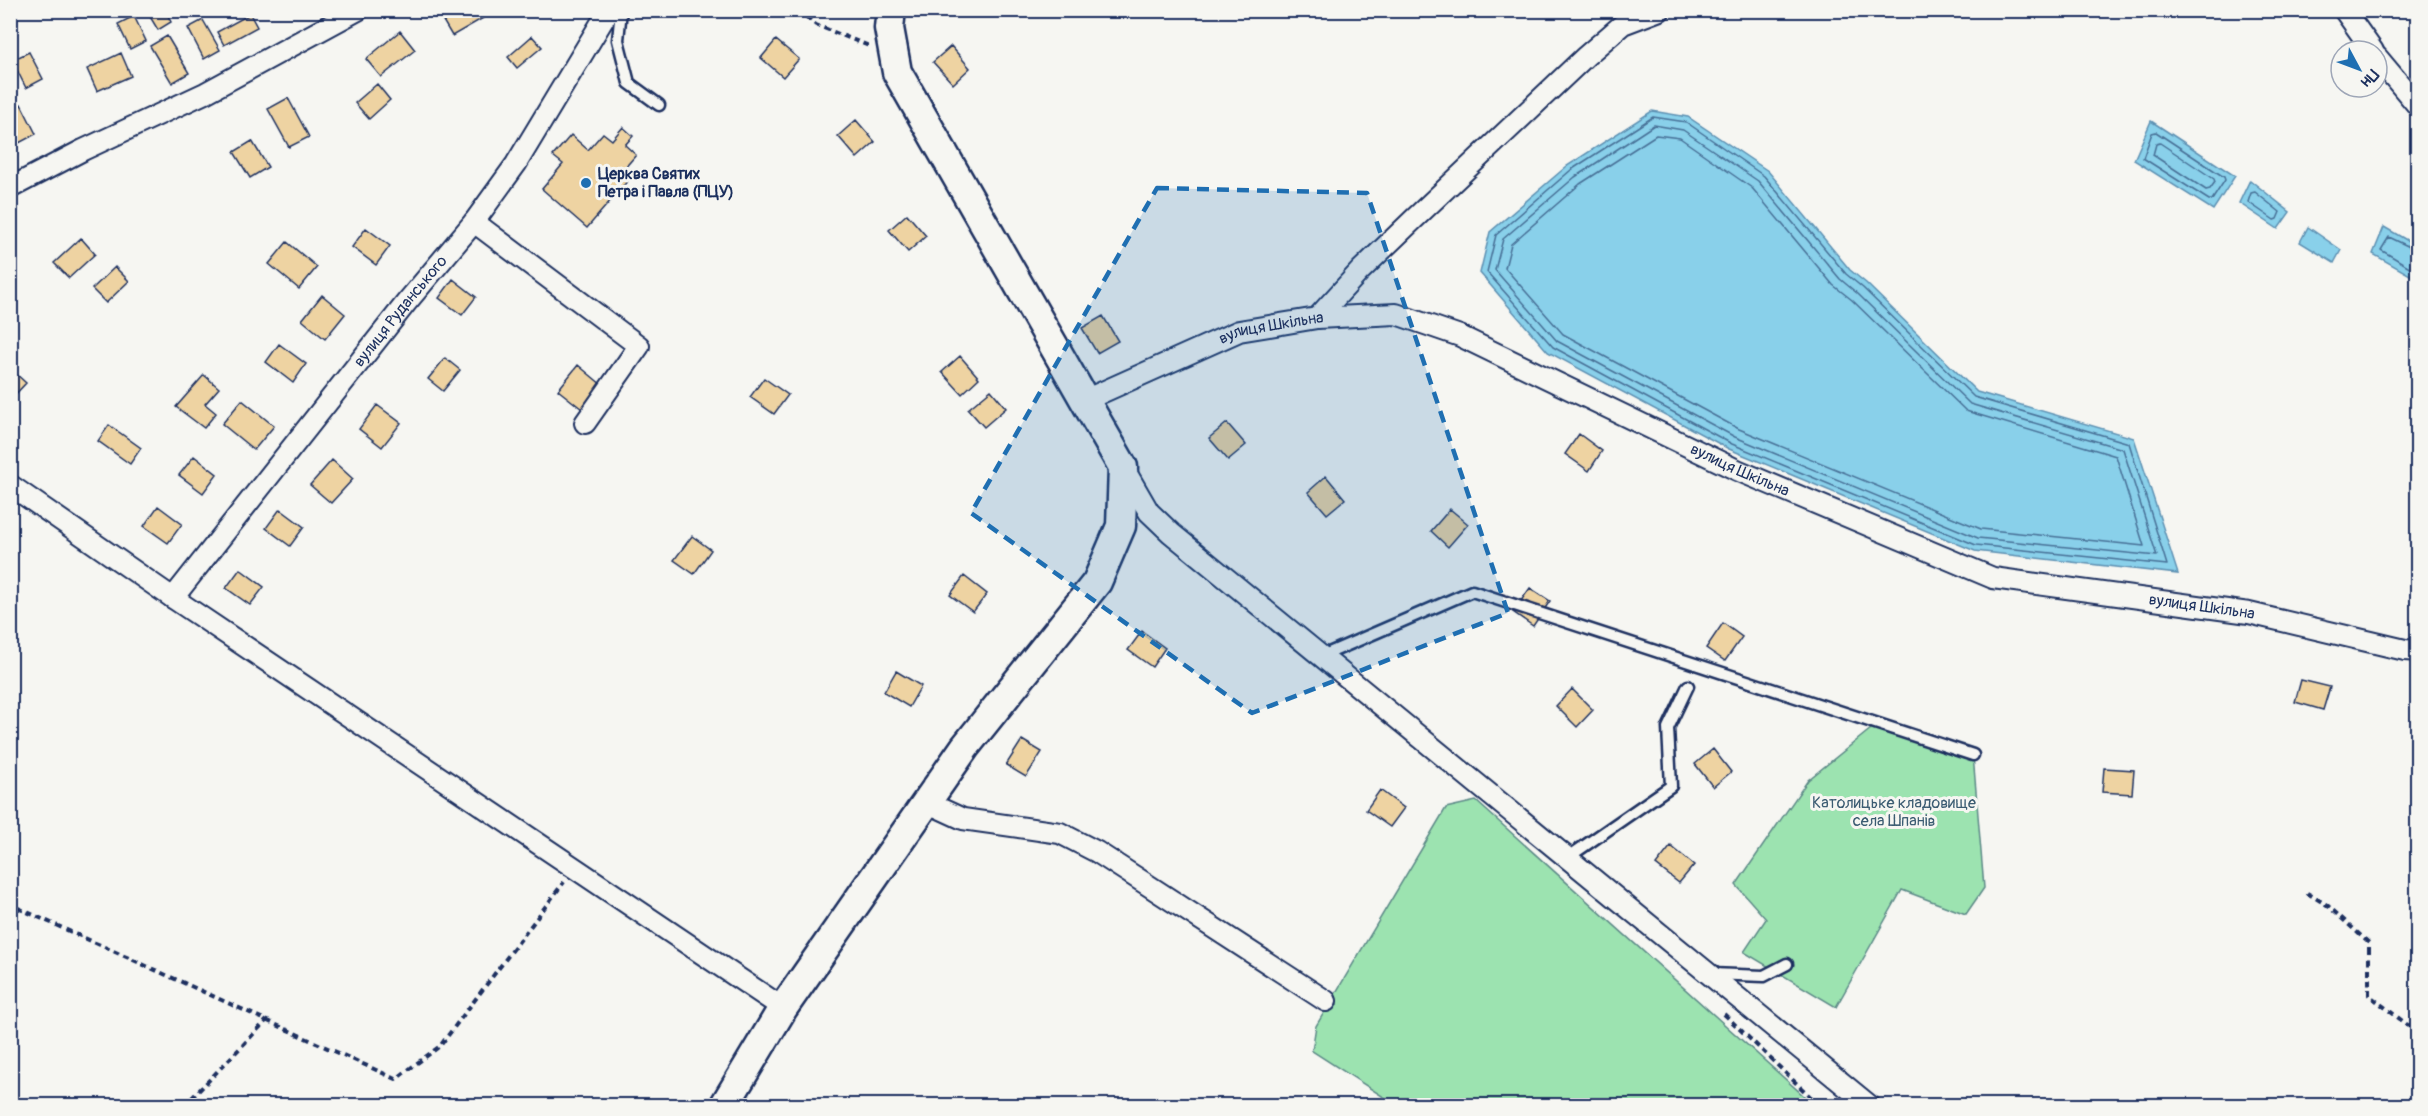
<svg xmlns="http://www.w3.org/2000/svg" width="2428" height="1116" viewBox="0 0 2428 1116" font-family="Pangolin,sans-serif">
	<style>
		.green { fill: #9ce3b0; stroke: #5c8987; stroke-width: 1.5 }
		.water { fill: #89d0ea; stroke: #5d90b2; stroke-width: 1.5 }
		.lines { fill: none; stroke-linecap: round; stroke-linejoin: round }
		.shore { stroke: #476f96; stroke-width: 1.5 }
		.building { fill: #eed3a2; stroke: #1b2f5e; stroke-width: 1.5 }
		.lane-casing { stroke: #1b2f5e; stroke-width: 15 }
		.street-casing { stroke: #1b2f5e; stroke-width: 24 }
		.secondary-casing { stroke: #1b2f5e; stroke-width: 33 }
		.path { stroke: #1b2f5e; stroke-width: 4; stroke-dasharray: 6 4.5; stroke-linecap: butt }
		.lane { stroke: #f6f6f2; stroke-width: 10 }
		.street { stroke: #f6f6f2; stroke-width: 20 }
		.secondary { stroke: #f6f6f2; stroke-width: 28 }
		.marked { fill: #1f6fb2; fill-opacity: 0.2; stroke: #1f6fb2; stroke-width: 4.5; stroke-dasharray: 12 8; stroke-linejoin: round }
		.poi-dot { fill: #1f6fb2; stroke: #f6f6f2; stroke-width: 2 }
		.labels { text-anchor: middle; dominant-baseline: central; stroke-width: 6; stroke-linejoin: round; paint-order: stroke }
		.poi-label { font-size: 16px; font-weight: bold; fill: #1b2f5e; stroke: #f6f6f2; text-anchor: start }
		.street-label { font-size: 16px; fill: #1b2f5e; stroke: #f6f6f2 }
		.park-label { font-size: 16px; fill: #3b5c72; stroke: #f6f6f2 }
	</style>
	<rect width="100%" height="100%" fill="#f6f6f2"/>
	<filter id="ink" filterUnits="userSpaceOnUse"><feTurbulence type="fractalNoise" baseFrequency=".0167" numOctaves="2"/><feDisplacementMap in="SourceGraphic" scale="12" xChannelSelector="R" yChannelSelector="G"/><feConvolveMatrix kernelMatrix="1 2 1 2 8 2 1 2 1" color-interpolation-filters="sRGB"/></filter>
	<g filter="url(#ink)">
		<!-- green -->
		<path class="green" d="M 1877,724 L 1973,755 L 1984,888 L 1966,914 L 1902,890 L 1836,1007 L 1744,952 L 1766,919 L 1736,885 L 1808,780 Z
			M 1476,801 L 1814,1105 L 1396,1105 L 1312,1051 L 1316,1026 L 1446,808 Z"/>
		<!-- water -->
		<path class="water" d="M 1652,111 L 1688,117 L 1768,171 L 1850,270 L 1866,283 L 1977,392 L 2134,438 L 2178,574 L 1975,551 L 1729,449 L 1548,352 L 1480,273 L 1490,232 L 1567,166 Z
			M 2151,121 L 2235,176 L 2213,210 L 2134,160 Z
			M 2250,180 L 2290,212 L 2278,229 L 2239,203 Z
			M 2308,227 L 2341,250 L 2334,263 L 2300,242 Z
			M 2384,227 L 2417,246 L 2417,279 L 2373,254 Z"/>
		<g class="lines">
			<!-- shore -->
			<path class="shore" d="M 1653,117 L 1686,122 L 1764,176 L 1846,274 L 1863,288 L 1974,397 L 2129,443 L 2167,565 L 1976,545 L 1732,444 L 1553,347 L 1487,272 L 1496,235 L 1571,170 Z
				M 1654,125 L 1683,130 L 1758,181 L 1840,279 L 1858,294 L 1970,404 L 2123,449 L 2157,556 L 1978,538 L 1735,437 L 1557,341 L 1495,270 L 1503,239 L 1575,177 Z
				M 2156,132 L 2224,177 L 2225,180 L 2212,200 L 2209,200 L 2143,158 L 2152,133 Z
				M 1656,135 L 1680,138 L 1752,188 L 1833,285 L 1852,300 L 1966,411 L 2116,456 L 2144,546 L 1981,529 L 1739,429 L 1563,334 L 1505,268 L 1511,244 L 1580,184 Z
				M 2160,143 L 2214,179 L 2215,182 L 2210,189 L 2206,190 L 2153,155 L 2156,144 Z
				M 2255,192 L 2280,212 L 2277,219 L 2274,220 L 2248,202 L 2251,193 Z
				M 2418,251 L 2389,237 L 2381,250 L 2418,272"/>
		</g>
		<!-- building -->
		<path class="building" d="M 146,10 L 165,10 L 171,22 L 158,30 Z
			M 445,10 L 481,10 L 485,17 L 452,36 L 439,14 Z
			M 250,14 L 257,27 L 224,45 L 217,32 Z
			M 134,16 L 146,41 L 130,49 L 118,24 Z
			M 203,20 L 220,50 L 204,59 L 188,28 Z
			M 400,31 L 415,50 L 381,77 L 366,59 Z
			M 167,36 L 189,73 L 172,83 L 150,46 Z
			M 532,36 L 542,47 L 517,68 L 508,57 Z
			M 776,40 L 799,59 L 783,77 L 761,58 Z
			M 951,46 L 970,68 L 953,84 L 933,62 Z
			M 29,52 L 43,79 L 26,88 L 12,60 Z
			M 121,53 L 131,76 L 97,91 L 87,69 Z
			M 377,84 L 390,100 L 369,119 L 355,103 Z
			M 288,98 L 309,137 L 289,147 L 268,109 Z
			M 21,104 L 36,134 L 17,144 L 10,133 L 10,109 Z
			M 856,120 L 875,142 L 857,158 L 838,136 Z
			M 623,127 L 633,136 L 625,145 L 636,155 L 623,170 L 631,177 L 587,228 L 542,189 L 563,164 L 553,156 L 571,135 L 588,150 L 603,133 L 612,140 Z
			M 252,141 L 268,167 L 250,178 L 234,152 Z
			M 907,214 L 926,236 L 908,252 L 889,230 Z
			M 366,228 L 390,246 L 376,265 L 352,247 Z
			M 81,238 L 95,254 L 69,278 L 54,263 Z
			M 287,242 L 317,267 L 299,289 L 269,264 Z
			M 115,267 L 129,281 L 106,303 L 92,289 Z
			M 453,279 L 476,297 L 462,315 L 439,298 Z
			M 322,295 L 345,314 L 325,339 L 302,320 Z
			M 1103,316 L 1118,341 L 1097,353 L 1082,328 Z
			M 279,344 L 306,364 L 293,383 L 266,362 Z
			M 960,356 L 979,378 L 962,394 L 942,372 Z
			M 445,358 L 460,370 L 443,391 L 428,379 Z
			M 578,365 L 602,385 L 582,409 L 558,390 Z
			M 14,372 L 26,383 L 10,400 L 10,376 Z
			M 204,375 L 219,388 L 205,404 L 216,413 L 204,428 L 176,407 Z
			M 764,378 L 788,395 L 774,414 L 750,397 Z
			M 991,390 L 1006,408 L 984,427 L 968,409 Z
			M 242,400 L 274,426 L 254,450 L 222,424 Z
			M 377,405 L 401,423 L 382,447 L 359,429 Z
			M 1227,423 L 1246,445 L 1228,460 L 1209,438 Z
			M 109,425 L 141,448 L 130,464 L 98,441 Z
			M 1579,434 L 1602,451 L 1589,471 L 1565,454 Z
			M 194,456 L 217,474 L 203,493 L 179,475 Z
			M 332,460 L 353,479 L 331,503 L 310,485 Z
			M 1326,476 L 1345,499 L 1327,514 L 1308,492 Z
			M 158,506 L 182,524 L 168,543 L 144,526 Z
			M 280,509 L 304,527 L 290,546 L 266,528 Z
			M 1450,509 L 1468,524 L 1448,547 L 1431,531 Z
			M 692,536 L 711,550 L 694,574 L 674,560 Z
			M 240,569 L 264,587 L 250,605 L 226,588 Z
			M 964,576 L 987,594 L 973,612 L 950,595 Z
			M 1530,588 L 1550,601 L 1533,626 L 1513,612 Z
			M 1723,623 L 1742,637 L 1725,661 L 1706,648 Z
			M 1142,631 L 1165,648 L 1152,667 L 1128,650 Z
			M 896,671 L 921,686 L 909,707 L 884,692 Z
			M 2301,680 L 2330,687 L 2323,710 L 2295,702 Z
			M 1572,689 L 1593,710 L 1577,727 L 1556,706 Z
			M 1022,740 L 1042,752 L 1026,777 L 1006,765 Z
			M 1713,749 L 1731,772 L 1713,787 L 1695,764 Z
			M 2104,768 L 2134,770 L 2132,794 L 2102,792 Z
			M 1380,790 L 1404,808 L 1390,827 L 1366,810 Z
			M 1671,846 L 1694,865 L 1679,883 L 1656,865 Z"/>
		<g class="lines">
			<defs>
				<path id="lane" d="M 621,10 L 618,40 L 629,83 L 659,105
					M 1322,656 L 1472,591 L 1973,755
					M 1567,858 L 1671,786 L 1668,728 L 1688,686
					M 1711,974 L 1764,976 L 1787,964"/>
				<g id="street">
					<path d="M 2344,10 L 2373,51"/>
					<path d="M 2377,57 L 2418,106"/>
					<path d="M 10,188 L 83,150 L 205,93 L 358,10"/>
					<path d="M 474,222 L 639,346 L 585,423"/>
					<path d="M 1317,318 L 1360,271 L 1414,219 L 1586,56 L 1623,24 L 1660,10"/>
					<path id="s1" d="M 1085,400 L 1239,331 L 1317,318 L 1396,314 L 1460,336 L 1737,470 L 1993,578 L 2249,613 L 2405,650 L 2418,651"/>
					<path d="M 1123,467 L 1149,512 L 1171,533 L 1870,1106"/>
					<path d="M 10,485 L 173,598 L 783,1008"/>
					<path id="s2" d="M 173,598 L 406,303 L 474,222 L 516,164 L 609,10"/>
					<path d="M 926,802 L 963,819 L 1060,833 L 1097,852 L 1326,1001"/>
				</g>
				<path id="secondary" d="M 724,1106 L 783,1008 L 965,747 L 1097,582 L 1121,526 L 1123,467 L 897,72 L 889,28 L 891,10"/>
			</defs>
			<!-- lane casing -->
			<use href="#lane" class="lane-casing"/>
			<!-- street casing -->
			<use href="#street" class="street-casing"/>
			<!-- secondary casing -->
			<use href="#secondary" class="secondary-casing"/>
			<!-- path -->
			<path class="path" d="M 798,10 L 816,25 L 869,46
				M 2307,893 L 2327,905 L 2369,943 L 2369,995 L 2418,1033
				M 10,913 L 16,907 L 396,1079 L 440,1046 L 564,882
				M 1724,1014 L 1820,1106
				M 184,1106 L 267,1020"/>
			<!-- lane -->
			<use href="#lane" class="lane"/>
			<!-- street -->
			<use href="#street" class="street"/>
			<!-- secondary -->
			<use href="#secondary" class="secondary"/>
		</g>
	</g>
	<!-- marked area -->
	<path class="marked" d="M 1157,188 L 1367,193 L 1508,613 L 1252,713 L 971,513 Z"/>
	<!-- markers -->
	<circle class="poi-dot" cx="586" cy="183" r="6"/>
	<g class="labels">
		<!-- poi labels -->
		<g class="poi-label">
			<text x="598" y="174">Церква Святих<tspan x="598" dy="18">Петра і Павла (ПЦУ)</tspan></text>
		</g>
		<!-- street labels -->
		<g class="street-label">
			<text stroke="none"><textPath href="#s2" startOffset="366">вулиця Руданського</textPath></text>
			<text stroke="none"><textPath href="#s1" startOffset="201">вулиця Шкільна</textPath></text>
			<text stroke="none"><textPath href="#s1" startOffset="705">вулиця Шкільна</textPath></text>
			<text stroke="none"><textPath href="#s1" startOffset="1191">вулиця Шкільна</textPath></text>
		</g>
		<!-- park labels -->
		<g class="park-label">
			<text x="1894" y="803">Католицьке кладовище<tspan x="1894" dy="18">села Шпанів</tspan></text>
		</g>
	</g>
	<!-- margin -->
	<rect width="2428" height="1116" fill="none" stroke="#f6f6f2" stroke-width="36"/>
	<rect x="18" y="18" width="2392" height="1080" fill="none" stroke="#1b2f5e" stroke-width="2" filter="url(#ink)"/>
	<!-- north arrow -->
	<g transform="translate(2359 69) rotate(131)"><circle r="28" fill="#f6f6f2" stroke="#9ea6b7" stroke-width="1.5"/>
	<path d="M0-4.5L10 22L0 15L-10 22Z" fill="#1f6fb2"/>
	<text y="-9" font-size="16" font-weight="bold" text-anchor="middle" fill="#1b2f5e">Пн</text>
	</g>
</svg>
